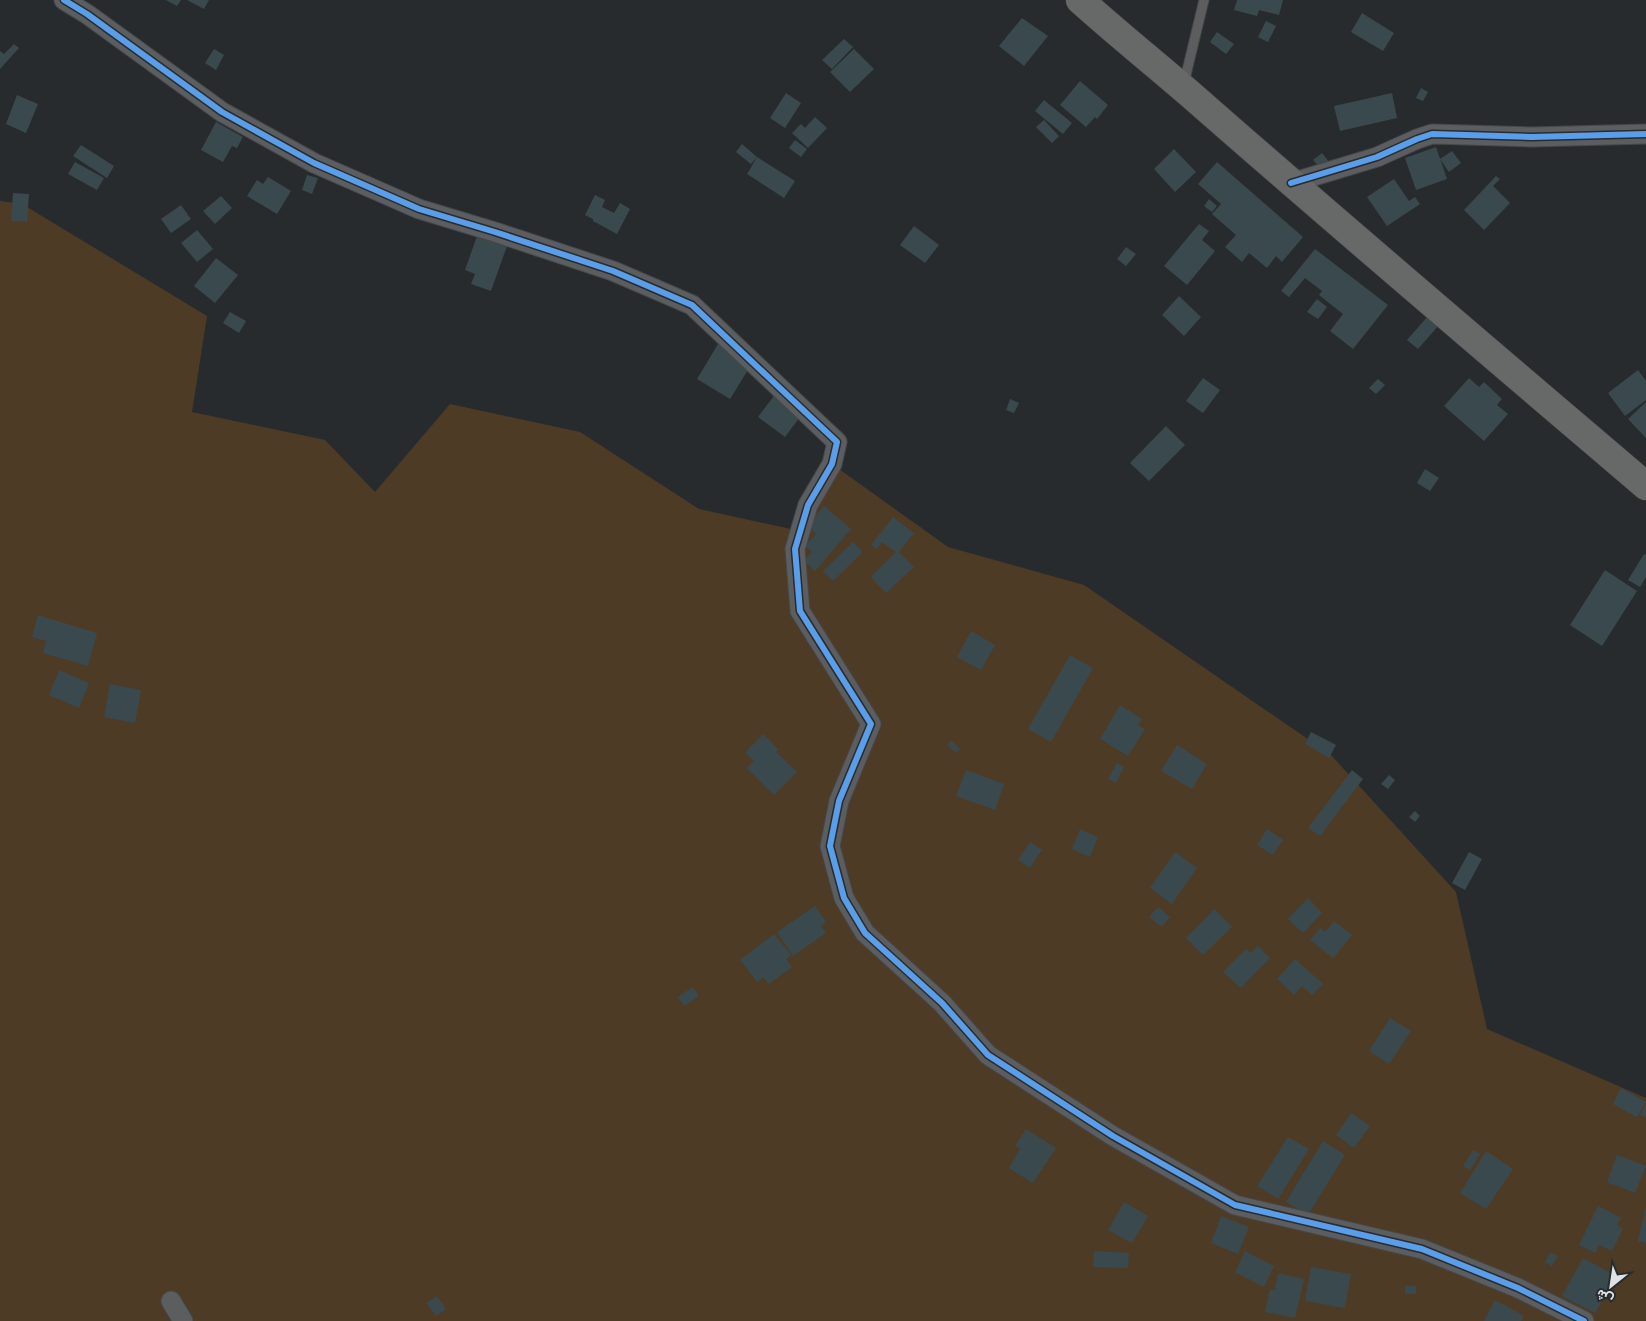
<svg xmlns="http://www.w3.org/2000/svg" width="1646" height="1321" viewBox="0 0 1646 1321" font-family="Commissioner,Vazirmatn,sans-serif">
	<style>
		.green { fill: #4e3b26 }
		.building { fill: #3a494e }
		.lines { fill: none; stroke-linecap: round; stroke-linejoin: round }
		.service-casing { stroke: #46484a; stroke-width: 11 }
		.minor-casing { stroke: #46484a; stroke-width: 21 }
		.primary-casing { stroke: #46484a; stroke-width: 29 }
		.service { stroke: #5c5d5f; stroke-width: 9 }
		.minor { stroke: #5c5d5f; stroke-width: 19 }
		.primary { stroke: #676868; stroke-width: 28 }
		.cycleway-casing { stroke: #272c2e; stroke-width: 9 }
		.cycleway { stroke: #5a9eea; stroke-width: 6 }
	</style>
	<rect width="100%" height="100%" fill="#282b2d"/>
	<!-- green -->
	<path class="green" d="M 0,201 L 22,204 L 207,316 L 192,412 L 325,440 L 375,492 L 450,404 L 580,432 L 699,509 L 800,531 L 832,464 L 948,547 L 1084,585 L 1331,755 L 1456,892 L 1487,1029 L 1646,1098 L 1646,1321 L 0,1321 Z"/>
	<!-- building -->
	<path class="building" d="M 166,0 L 181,0 L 177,6 Z
		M 187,0 L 209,0 L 204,9 Z
		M 1237,0 L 1283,0 L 1279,15 L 1259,10 L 1257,16 L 1234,10 Z
		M 1362,13 L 1394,33 L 1383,51 L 1351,32 Z
		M 1022,18 L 1048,36 L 1024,66 L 999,46 Z
		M 1266,21 L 1276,26 L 1268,42 L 1258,37 Z
		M 1217,32 L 1234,44 L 1226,54 L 1210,42 Z
		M 844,39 L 853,47 L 832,69 L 822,60 Z
		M 14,44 L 19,48 L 0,69 L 0,51 L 4,54 Z
		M 214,49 L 224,55 L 216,70 L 205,63 Z
		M 854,49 L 874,69 L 850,92 L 830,72 Z
		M 1080,81 L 1108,105 L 1097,119 L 1095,117 L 1086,127 L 1060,105 Z
		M 1421,88 L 1428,92 L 1423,101 L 1416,98 Z
		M 786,93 L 801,103 L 785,128 L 770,118 Z
		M 1392,93 L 1397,118 L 1340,131 L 1334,106 Z
		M 17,95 L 38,104 L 26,133 L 6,124 Z
		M 1044,100 L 1072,123 L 1063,134 L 1035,111 Z
		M 815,117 L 827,128 L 808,148 L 792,133 L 801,124 L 805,128 Z
		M 1044,120 L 1059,136 L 1052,143 L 1036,127 Z
		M 216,122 L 243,137 L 237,148 L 232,146 L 223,162 L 201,150 Z
		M 795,140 L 807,149 L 801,157 L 789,148 Z
		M 742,144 L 757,157 L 751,164 L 736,152 Z
		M 81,145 L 114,166 L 107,178 L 73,156 Z
		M 1436,147 L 1447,179 L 1416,190 L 1405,158 Z
		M 1174,149 L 1196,172 L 1175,192 L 1154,169 Z
		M 1452,151 L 1461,163 L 1449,172 L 1440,159 Z
		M 1322,153 L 1330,163 L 1322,170 L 1313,160 Z
		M 757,157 L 795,181 L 784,198 L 747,174 Z
		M 75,162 L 104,178 L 97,190 L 68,174 Z
		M 1217,162 L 1303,237 L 1282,262 L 1276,256 L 1267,268 L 1249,253 L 1242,262 L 1225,247 L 1236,235 L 1212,214 L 1221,204 L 1198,184 Z
		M 307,175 L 318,178 L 312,194 L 302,190 Z
		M 1496,176 L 1500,179 L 1493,186 L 1510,203 L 1484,230 L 1464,210 Z
		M 268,177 L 291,191 L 277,214 L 247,196 L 257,180 L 263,184 Z
		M 1394,179 L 1409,201 L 1415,197 L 1420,204 L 1387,226 L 1367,197 Z
		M 13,193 L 29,194 L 27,222 L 11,221 Z
		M 595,195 L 605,200 L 602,207 L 614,213 L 620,203 L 630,209 L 617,234 L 593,221 L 593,219 L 585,215 Z
		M 221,196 L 232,208 L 215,224 L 203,211 Z
		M 1209,199 L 1217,206 L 1212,212 L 1204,206 Z
		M 181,205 L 191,219 L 171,233 L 161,219 Z
		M 1199,224 L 1209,231 L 1202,240 L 1215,251 L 1187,285 L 1164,266 Z
		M 914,226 L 939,245 L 925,263 L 900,245 Z
		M 197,230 L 213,249 L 197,262 L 181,243 Z
		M 477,236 L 507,246 L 491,291 L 471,284 L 475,274 L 465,270 Z
		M 1126,247 L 1136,254 L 1126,266 L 1117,259 Z
		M 1315,249 L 1388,305 L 1353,349 L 1330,331 L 1343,314 L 1319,295 L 1322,291 L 1305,278 L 1289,297 L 1281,291 Z
		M 216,258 L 238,275 L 215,303 L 194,286 Z
		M 1179,296 L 1201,317 L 1184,336 L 1162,315 Z
		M 1317,299 L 1327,307 L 1318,319 L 1307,312 Z
		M 230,312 L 246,321 L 239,333 L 223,323 Z
		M 1428,316 L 1439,325 L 1418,349 L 1407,340 Z
		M 718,344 L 751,365 L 730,399 L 697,379 Z
		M 1638,370 L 1646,381 L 1646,400 L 1625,416 L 1608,393 Z
		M 1203,378 L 1220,390 L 1203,413 L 1186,401 Z
		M 1469,378 L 1479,387 L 1484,382 L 1502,399 L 1497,405 L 1508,414 L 1484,441 L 1444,406 Z
		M 1378,379 L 1385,385 L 1376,394 L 1369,388 Z
		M 776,393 L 803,413 L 785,437 L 758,417 Z
		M 1010,399 L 1019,403 L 1014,413 L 1006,410 Z
		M 1646,402 L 1646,438 L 1628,419 Z
		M 1166,426 L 1185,445 L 1149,481 L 1130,463 Z
		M 1425,469 L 1439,478 L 1430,491 L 1417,483 Z
		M 824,506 L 851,529 L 815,571 L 804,561 L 812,552 L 805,546 L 816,534 L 807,526 Z
		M 893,517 L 914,533 L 899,552 L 914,567 L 886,593 L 871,577 L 896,552 L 882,542 L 877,549 L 871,545 Z
		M 853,542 L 863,552 L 833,581 L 823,571 Z
		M 1644,554 L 1646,555 L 1646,577 L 1640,587 L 1628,580 Z
		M 1605,570 L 1637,591 L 1602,646 L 1570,625 Z
		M 38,615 L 97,633 L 88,666 L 43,653 L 46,641 L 32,637 Z
		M 971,631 L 995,645 L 981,670 L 957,657 Z
		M 1070,655 L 1093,668 L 1051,742 L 1028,729 Z
		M 59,670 L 89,683 L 79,708 L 49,695 Z
		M 110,684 L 141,690 L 135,723 L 104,717 Z
		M 1120,705 L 1142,719 L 1138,725 L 1145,729 L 1128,756 L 1100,739 Z
		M 1311,732 L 1336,745 L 1329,758 L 1305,744 Z
		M 763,734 L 778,749 L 776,752 L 797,772 L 774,795 L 747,768 L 754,761 L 745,753 Z
		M 951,740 L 960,749 L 956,753 L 947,745 Z
		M 1177,745 L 1207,764 L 1192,789 L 1161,771 Z
		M 1117,763 L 1124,767 L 1116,783 L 1108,779 Z
		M 966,770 L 1004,784 L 995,810 L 956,796 Z
		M 1352,770 L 1363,779 L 1320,836 L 1308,828 Z
		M 1389,775 L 1395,780 L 1388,789 L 1381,784 Z
		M 1415,811 L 1420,816 L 1415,822 L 1409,817 Z
		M 1080,829 L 1098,837 L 1090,857 L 1072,849 Z
		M 1267,829 L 1283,840 L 1273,855 L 1257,845 Z
		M 1030,842 L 1042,850 L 1030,868 L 1018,860 Z
		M 1175,852 L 1197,868 L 1172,904 L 1150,888 Z
		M 1469,852 L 1482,859 L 1465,890 L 1452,883 Z
		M 1308,898 L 1322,913 L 1303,933 L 1288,919 Z
		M 815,906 L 826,922 L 821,926 L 826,933 L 793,956 L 777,932 Z
		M 1158,907 L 1170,917 L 1162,927 L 1149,917 Z
		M 1214,909 L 1232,927 L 1203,955 L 1186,938 Z
		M 1334,921 L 1352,935 L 1333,958 L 1310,940 L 1320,928 L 1325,932 Z
		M 774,934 L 791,955 L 786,959 L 792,967 L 769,984 L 763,977 L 757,982 L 740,960 Z
		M 1258,946 L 1270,958 L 1241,988 L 1223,972 L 1246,949 L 1251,953 Z
		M 1295,959 L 1323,984 L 1312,995 L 1302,986 L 1294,995 L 1277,979 Z
		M 693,987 L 699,996 L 684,1006 L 678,997 Z
		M 1390,1018 L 1411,1031 L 1389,1064 L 1369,1051 Z
		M 1621,1088 L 1646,1102 L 1637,1117 L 1613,1104 Z
		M 1646,1103 L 1646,1118 L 1640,1115 Z
		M 1351,1113 L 1370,1126 L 1354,1148 L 1336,1135 Z
		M 1026,1129 L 1056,1148 L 1033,1183 L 1009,1168 L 1020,1149 L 1015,1146 Z
		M 1288,1137 L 1309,1149 L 1278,1199 L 1257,1186 Z
		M 1323,1141 L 1345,1155 L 1308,1215 L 1286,1202 Z
		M 1473,1150 L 1480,1154 L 1470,1170 L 1463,1166 Z
		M 1486,1151 L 1513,1169 L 1486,1209 L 1460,1193 Z
		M 1617,1155 L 1646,1166 L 1635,1193 L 1607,1182 Z
		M 1124,1202 L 1148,1216 L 1132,1243 L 1108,1230 Z
		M 1598,1206 L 1621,1218 L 1617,1225 L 1623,1229 L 1612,1251 L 1599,1245 L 1595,1253 L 1579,1245 Z
		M 1645,1210 L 1646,1210 L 1646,1243 L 1638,1241 Z
		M 1221,1216 L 1249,1227 L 1238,1254 L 1211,1243 Z
		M 1094,1251 L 1129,1253 L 1128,1268 L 1093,1267 Z
		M 1245,1251 L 1274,1266 L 1264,1287 L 1235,1272 Z
		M 1550,1252 L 1558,1256 L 1552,1266 L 1545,1262 Z
		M 1583,1258 L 1616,1276 L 1595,1313 L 1562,1296 Z
		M 1311,1267 L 1351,1274 L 1345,1308 L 1305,1301 Z
		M 1278,1273 L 1304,1279 L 1295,1318 L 1265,1312 L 1270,1289 L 1275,1290 Z
		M 1405,1286 L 1416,1286 L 1416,1294 L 1405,1294 Z
		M 437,1296 L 446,1309 L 436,1316 L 426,1303 Z
		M 1495,1300 L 1524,1316 L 1521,1321 L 1484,1321 Z"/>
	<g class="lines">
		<defs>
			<path id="service" d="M 1184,83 L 1204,0"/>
			<path id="minor" d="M 64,0 L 87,14 L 222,112 L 314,163 L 419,209 L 495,232 L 613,271 L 692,305 L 837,442 L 832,464 L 808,505 L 795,549 L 800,611 L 871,724 L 839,801 L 830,846 L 844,898 L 865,933 L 942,1003 L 988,1055 L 1113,1136 L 1235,1205 L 1422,1249 L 1518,1288 L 1584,1321
				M 1291,183 L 1377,157 L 1417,139 L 1432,134 L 1531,137 L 1646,134
				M 171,1301 L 183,1321"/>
			<path id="primary" d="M 1080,0 C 1119,35 1159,67 1198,101 C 1346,231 1496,358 1646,486"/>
		</defs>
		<!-- service casing -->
		<use href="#service" class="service-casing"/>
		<!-- minor casing -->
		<use href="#minor" class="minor-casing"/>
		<!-- primary casing -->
		<use href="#primary" class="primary-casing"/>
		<!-- service -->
		<use href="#service" class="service"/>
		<!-- minor -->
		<use href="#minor" class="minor"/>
		<!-- primary -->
		<use href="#primary" class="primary"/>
		<defs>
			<path id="cycleway" d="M 64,0 L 87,14 L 222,112 L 314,163 L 419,209 L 495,232 L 613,271 L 692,305 L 837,442 L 832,464 L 808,505 L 795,549 L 800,611 L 871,724 L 839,801 L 830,846 L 844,898 L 865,933 L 942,1003 L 988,1055 L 1113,1136 L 1235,1205 L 1422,1249 L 1518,1288 L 1584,1321
				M 1291,183 L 1377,157 L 1417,139 L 1432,134 L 1531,137 L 1646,134"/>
		</defs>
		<!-- cycleway casing -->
		<use href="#cycleway" class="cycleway-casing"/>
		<!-- cycleway -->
		<use href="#cycleway" class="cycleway"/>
	</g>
	<!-- north arrow -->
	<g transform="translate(1611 1286) rotate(210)" stroke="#272c2e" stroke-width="4" paint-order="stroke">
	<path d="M0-4L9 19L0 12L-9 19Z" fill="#e0e3e5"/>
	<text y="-8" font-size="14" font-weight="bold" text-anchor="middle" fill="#e0e3e5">ش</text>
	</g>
</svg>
